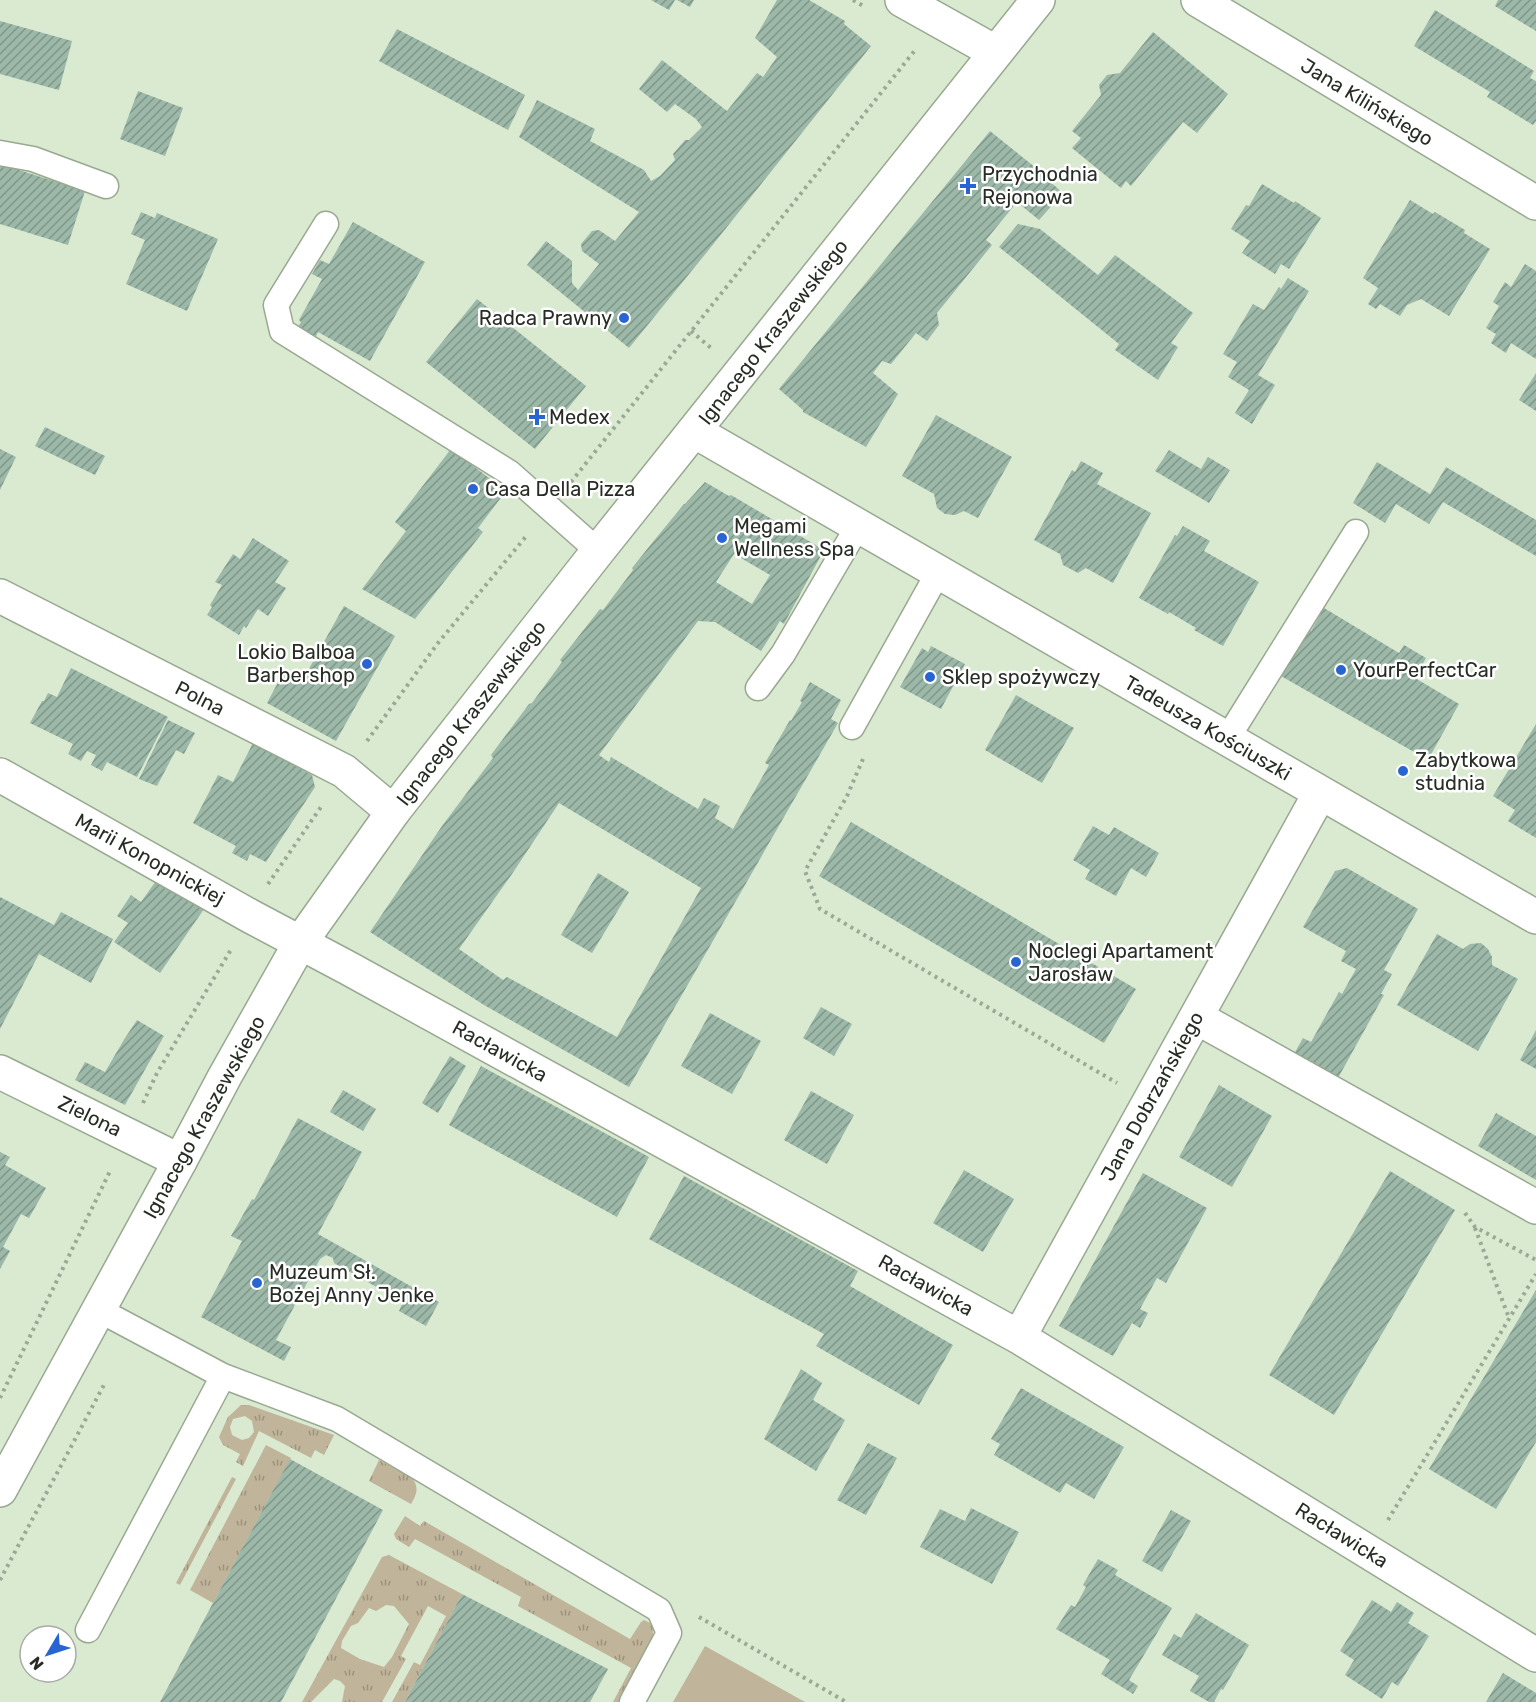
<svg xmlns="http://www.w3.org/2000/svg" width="1536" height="1702" viewBox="0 0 1536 1702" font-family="Rubik,sans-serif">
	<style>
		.grass { fill: url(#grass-tufts); fill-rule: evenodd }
		.pitch { fill: #c0b49a }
		.building { fill: url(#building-hatch); fill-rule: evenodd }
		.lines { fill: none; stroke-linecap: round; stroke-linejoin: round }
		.service-casing { stroke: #99a991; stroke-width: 27 }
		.minor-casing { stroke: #99a991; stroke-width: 36 }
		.tertiary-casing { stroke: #99a991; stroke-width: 36 }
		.path { stroke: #9aa894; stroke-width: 4; stroke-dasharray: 3 4.5; stroke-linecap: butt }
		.service { stroke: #fff; stroke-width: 24 }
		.minor { stroke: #fff; stroke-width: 33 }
		.tertiary { stroke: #fff; stroke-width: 33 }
		.poi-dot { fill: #2865d2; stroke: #fff; stroke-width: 2 }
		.labels { text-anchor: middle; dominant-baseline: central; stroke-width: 5; stroke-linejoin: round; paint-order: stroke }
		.street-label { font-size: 20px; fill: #272d24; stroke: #fff }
		.poi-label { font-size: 20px; fill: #272d24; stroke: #fff; text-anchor: start }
	</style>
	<defs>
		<pattern id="grass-tufts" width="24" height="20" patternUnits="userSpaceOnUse" patternTransform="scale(1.5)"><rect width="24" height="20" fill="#c0b49a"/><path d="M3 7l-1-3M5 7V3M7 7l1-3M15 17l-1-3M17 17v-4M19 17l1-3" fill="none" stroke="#9c937d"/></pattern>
		<pattern id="building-hatch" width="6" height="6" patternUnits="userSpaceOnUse" patternTransform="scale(1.5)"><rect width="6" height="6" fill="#9cb8a8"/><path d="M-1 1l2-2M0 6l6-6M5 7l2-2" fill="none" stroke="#7f9689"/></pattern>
	</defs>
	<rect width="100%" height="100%" fill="#d9ead1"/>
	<!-- grass -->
	<path class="grass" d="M 241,1405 L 249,1405 L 334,1435 L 324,1455 L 315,1450 L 311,1458 L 259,1431 L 243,1466 L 236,1462 L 240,1454 L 223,1445 L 219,1437 L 228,1417 ZM 245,1416 L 252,1421 L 254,1432 L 249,1438 L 242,1440 L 232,1435 L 230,1427 L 233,1419 Z
		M 266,1445 L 291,1458 L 213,1603 L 190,1590 Z
		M 379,1460 L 412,1478 C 420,1488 416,1495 411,1504 L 369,1481 Z
		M 232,1477 L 236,1479 L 180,1585 L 176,1583 Z
		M 405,1516 L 420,1526 L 424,1521 L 630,1639 L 641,1622 L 644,1620 L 652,1624 L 654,1643 L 625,1702 L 613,1702 L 631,1668 L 518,1606 L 521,1597 L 415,1539 L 409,1547 L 396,1539 L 394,1534 Z
		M 389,1555 L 462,1594 L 405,1702 L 392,1702 L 414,1662 L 420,1665 L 446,1616 L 428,1606 L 401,1656 L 406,1659 L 382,1702 L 342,1702 L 345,1686 L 340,1681 L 334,1679 L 311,1702 L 302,1702 L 382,1557 ZM 386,1605 L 394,1606 L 409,1624 L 392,1657 L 384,1667 L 360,1659 L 341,1648 L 342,1641 L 351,1626 L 358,1623 L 369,1608 L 376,1611 Z"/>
	<!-- pitch -->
	<path class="pitch" d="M 705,1646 L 805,1702 L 673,1702 Z"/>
	<!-- building -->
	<path class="building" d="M 651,0 L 675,0 L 669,10 Z
		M 677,0 L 694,0 L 690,7 Z
		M 777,0 L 809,0 L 845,21 L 844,24 L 871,46 L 707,252 L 629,348 L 527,265 L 546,241 L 572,261 L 572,283 L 578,290 L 599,264 L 582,251 L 581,244 L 592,231 L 599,230 L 615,241 L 639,212 L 519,137 L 537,100 L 595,129 L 590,141 L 644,170 L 651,181 L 660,176 L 675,160 L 673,154 L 685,140 L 689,140 L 702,127 L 696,119 L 675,104 L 667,112 L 639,89 L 662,60 L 727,111 L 757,73 L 763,77 L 777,57 L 755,38 Z
		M 1498,0 L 1536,0 L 1536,31 L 1495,6 Z
		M 1435,10 L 1534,71 L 1530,78 L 1536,81 L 1536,121 L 1533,125 L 1487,97 L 1490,92 L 1414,46 Z
		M 0,21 L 72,41 L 59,90 L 0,74 Z
		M 397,29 L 525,95 L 508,130 L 379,61 Z
		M 1153,32 L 1228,94 L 1197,133 L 1183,122 L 1131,186 L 1126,181 L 1121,188 L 1072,148 L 1081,138 L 1072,131 L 1101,95 L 1099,85 L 1107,75 L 1120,73 Z
		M 138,91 L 183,108 L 165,156 L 120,139 Z
		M 990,131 L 1041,172 L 1040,173 L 1063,193 L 1039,220 L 1017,202 L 986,240 L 992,245 L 937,313 L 939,325 L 927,341 L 916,333 L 891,364 L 882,361 L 873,373 L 898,394 L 866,447 L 803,412 L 803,410 L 779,389 Z
		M 0,164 L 85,191 L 68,245 L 0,224 Z
		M 1262,184 L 1294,203 L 1295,201 L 1321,218 L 1289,269 L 1281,264 L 1275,274 L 1242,253 L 1250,241 L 1231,229 L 1246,205 L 1249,206 Z
		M 1410,200 L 1433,214 L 1435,212 L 1465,230 L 1464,233 L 1490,249 L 1449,316 L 1421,299 L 1407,305 L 1400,316 L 1380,304 L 1376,309 L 1368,304 L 1378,288 L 1363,278 Z
		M 141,212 L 155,218 L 157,213 L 218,239 L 187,311 L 126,284 L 145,240 L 131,234 Z
		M 353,222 L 425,262 L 370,361 L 318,332 L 313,343 L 295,332 L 301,322 L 299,320 L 322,279 L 312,274 L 320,260 L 329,264 Z
		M 1018,224 L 1040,229 L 1098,275 L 1115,255 L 1193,313 L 1171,343 L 1178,347 L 1158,380 L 1115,350 L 1119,344 L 999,247 Z
		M 1525,264 L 1536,271 L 1536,359 L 1511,343 L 1506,353 L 1491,343 L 1496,334 L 1486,328 L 1499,306 L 1493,302 L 1505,282 L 1511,287 Z
		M 1288,278 L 1309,291 L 1258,375 L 1275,385 L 1252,424 L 1235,413 L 1249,390 L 1228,377 L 1237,362 L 1223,354 L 1253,304 L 1264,310 L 1279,287 L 1281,289 Z
		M 477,299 L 586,386 L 535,449 L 426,362 Z
		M 1536,373 L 1536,411 L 1519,400 Z
		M 936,415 L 1012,457 L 978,518 L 964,511 L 955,515 L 945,514 L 937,508 L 934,494 L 902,476 Z
		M 45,427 L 105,456 L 95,475 L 35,446 Z
		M 0,449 L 16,457 L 0,490 Z
		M 451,449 L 506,491 L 478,528 L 483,532 L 415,619 L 362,589 L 406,531 L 395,522 Z
		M 1169,450 L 1201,469 L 1208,457 L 1230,470 L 1209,503 L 1155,471 Z
		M 1081,461 L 1103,473 L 1097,484 L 1151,513 L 1113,583 L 1086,568 L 1078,573 L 1063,565 L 1060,554 L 1034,540 L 1072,470 L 1075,472 Z
		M 1377,462 L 1430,494 L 1446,467 L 1536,520 L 1536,556 L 1443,502 L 1429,524 L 1396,504 L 1385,523 L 1353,503 Z
		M 705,482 L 729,496 L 731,495 L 824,550 L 784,624 L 780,621 L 761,651 L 715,622 L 698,621 L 599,755 L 609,762 L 611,757 L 698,809 L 704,798 L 720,806 L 715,818 L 733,829 L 769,765 L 765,763 L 790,720 L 791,721 L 802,702 L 800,701 L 810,682 L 841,700 L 831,719 L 838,723 L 629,1087 L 484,1005 L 370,932 L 442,826 L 493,758 L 491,755 L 529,704 L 532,703 L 562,662 L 560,660 L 600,609 L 603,610 L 633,570 L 632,568 L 652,543 L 684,504 L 685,504 ZM 734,554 L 770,575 L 752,604 L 716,582 ZM 559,803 L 701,888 L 617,1037 L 507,977 L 503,980 L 459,949 L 512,874 Z
		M 1183,526 L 1210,541 L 1204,551 L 1259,582 L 1223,646 L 1194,630 L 1196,628 L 1169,612 L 1168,614 L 1139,598 L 1175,535 L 1177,536 Z
		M 253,538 L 289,561 L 275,582 L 286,588 L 268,616 L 258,609 L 246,628 L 244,626 L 239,635 L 207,615 L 212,607 L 210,605 L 222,585 L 215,582 L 233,554 L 240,559 Z
		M 344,606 L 395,636 L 336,741 L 267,703 L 283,673 L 301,683 Z
		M 1324,608 L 1399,653 L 1404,645 L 1426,658 L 1415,678 L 1459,704 L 1428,760 L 1281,676 L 1309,630 L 1311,631 Z
		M 931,646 L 965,664 L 941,709 L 900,687 L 922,648 L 928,652 Z
		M 71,668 L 168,717 L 137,777 L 107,762 L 102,771 L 91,765 L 96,755 L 87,751 L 81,761 L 68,754 L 73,744 L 30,723 L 42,701 L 44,701 L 48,693 L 57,697 Z
		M 1016,695 L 1074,728 L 1042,783 L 985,750 Z
		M 168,720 L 195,733 L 184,754 L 176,750 L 157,786 L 139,779 Z
		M 1536,724 L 1536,838 L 1508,821 L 1515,810 L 1493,796 Z
		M 253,743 L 312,775 L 315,787 L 266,862 L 250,854 L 247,861 L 232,853 L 236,846 L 193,823 L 218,775 L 233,782 Z
		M 851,822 L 1136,989 L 1104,1043 L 819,876 Z
		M 1093,826 L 1109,835 L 1114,827 L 1159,853 L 1146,877 L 1131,868 L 1116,896 L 1085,879 L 1090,870 L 1073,860 Z
		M 1347,868 L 1418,909 L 1384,970 L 1392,974 L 1381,994 L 1384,995 L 1338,1078 L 1294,1054 L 1303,1038 L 1311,1042 L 1339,992 L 1342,994 L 1356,969 L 1341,961 L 1346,951 L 1303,927 L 1335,871 Z
		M 598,873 L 629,892 L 592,953 L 561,935 Z
		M 158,878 L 204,909 L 160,973 L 114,942 L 128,923 L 117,916 L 131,895 L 141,902 Z
		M 0,897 L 54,925 L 61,912 L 113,939 L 91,983 L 39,954 L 0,1029 Z
		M 1437,934 L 1463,949 L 1470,944 L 1481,943 L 1488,949 L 1492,957 L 1492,965 L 1518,979 L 1478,1051 L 1397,1005 Z
		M 821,1007 L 852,1024 L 834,1056 L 803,1038 Z
		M 710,1013 L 761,1041 L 732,1094 L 681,1066 Z
		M 137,1020 L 164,1036 L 125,1105 L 75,1080 L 85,1062 L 105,1072 L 125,1038 Z
		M 1536,1030 L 1536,1069 L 1520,1060 Z
		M 450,1056 L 466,1066 L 438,1113 L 422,1103 Z
		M 481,1066 L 649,1157 L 617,1217 L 449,1125 Z
		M 1219,1085 L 1272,1116 L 1232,1187 L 1179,1157 Z
		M 343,1090 L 376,1109 L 363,1131 L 330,1112 Z
		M 811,1091 L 854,1115 L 827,1164 L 784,1140 Z
		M 1496,1113 L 1536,1136 L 1536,1180 L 1478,1146 Z
		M 298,1118 L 362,1152 L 318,1234 L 439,1302 L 426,1326 L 399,1311 L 403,1302 L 334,1263 L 333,1258 L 326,1255 L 320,1259 L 276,1340 L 291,1347 L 284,1361 L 201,1317 L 242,1241 L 231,1236 L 252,1199 L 254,1200 Z
		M 0,1152 L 10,1157 L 5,1165 L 46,1188 L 29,1218 L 21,1214 L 3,1247 L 10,1251 L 0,1269 Z
		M 964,1170 L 1014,1199 L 983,1252 L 933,1223 Z
		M 1390,1171 L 1455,1210 L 1334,1415 L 1269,1375 Z
		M 1143,1173 L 1207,1208 L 1166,1283 L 1157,1278 L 1140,1309 L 1148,1313 L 1140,1328 L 1132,1323 L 1113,1356 L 1059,1326 Z
		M 684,1176 L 858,1271 L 850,1286 L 953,1345 L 919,1405 L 816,1346 L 824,1334 L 649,1239 Z
		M 1536,1290 L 1536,1442 L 1496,1509 L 1429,1469 Z
		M 801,1369 L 822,1383 L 813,1400 L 845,1420 L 816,1471 L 764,1439 Z
		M 1021,1388 L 1124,1447 L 1094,1499 L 1066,1483 L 1060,1493 L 994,1455 L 1000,1444 L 991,1439 Z
		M 868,1443 L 897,1458 L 866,1515 L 837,1500 Z
		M 290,1459 L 383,1510 L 281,1702 L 160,1702 Z
		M 971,1508 L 1019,1532 L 992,1584 L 920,1547 L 940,1509 L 965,1521 Z
		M 1171,1510 L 1191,1521 L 1162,1572 L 1142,1561 Z
		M 1098,1559 L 1118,1570 L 1115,1575 L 1172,1608 L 1129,1680 L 1138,1686 L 1133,1694 L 1101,1674 L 1110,1660 L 1056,1629 L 1071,1605 L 1075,1607 L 1086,1587 L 1083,1585 Z
		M 462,1594 L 608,1669 L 590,1702 L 405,1702 Z
		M 1372,1600 L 1391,1612 L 1397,1602 L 1414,1613 L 1408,1623 L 1429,1636 L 1398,1686 L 1392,1682 L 1382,1699 L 1345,1675 L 1354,1660 L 1340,1651 Z
		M 1196,1613 L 1249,1645 L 1223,1690 L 1221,1689 L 1214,1702 L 1209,1702 L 1190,1691 L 1199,1676 L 1162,1655 L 1174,1634 L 1181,1638 Z
		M 1503,1673 L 1536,1693 L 1536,1702 L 1486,1702 Z"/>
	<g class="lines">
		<defs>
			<path id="service" d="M 0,153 L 33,159 L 106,186
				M 326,224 L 276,305 L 282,331 L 510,473 L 598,551
				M 758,688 L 783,654 L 858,526
				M 852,727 L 938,573
				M 1227,739 L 1356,532
				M 99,1310 L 223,1376 L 337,1419 L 659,1610 L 669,1633 L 632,1702
				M 88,1630 L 223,1376"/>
			<path id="minor" d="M 902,0 L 995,52
				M 1198,0 L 1536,203
				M 694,431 L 1536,917
				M 0,596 L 344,771 L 393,812
				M 0,775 L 250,916 L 348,968 L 1019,1337 L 1536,1655
				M 1196,1017 L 1536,1207
				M 0,1072 L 180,1161
				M 1019,1337 L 1320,793"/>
			<path id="tertiary" d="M 0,1490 L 180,1161 L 225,1076 L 300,943 L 393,812 L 598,551 L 1038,0"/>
		</defs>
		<!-- service casing -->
		<use href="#service" class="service-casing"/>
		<!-- minor casing -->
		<use href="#minor" class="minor-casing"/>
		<!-- tertiary casing -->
		<use href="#tertiary" class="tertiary-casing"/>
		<!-- path -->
		<path class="path" d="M 853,0 L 865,7
			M 691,331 L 711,348
			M 571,482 L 916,49
			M 367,741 L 438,643 L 528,534
			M 863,759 L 847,796 L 805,871 L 820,909 L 1117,1083
			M 268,884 L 323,804
			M 143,1103 L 157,1073 L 232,948
			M 1465,1213 L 1475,1227 L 1536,1260
			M 1475,1228 L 1509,1318
			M 0,1398 L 111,1169
			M 1388,1520 L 1536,1274
			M 0,1580 L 105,1383
			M 699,1617 L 846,1702"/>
		<!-- service -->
		<use href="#service" class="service"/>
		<!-- minor -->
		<use href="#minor" class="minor"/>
		<!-- tertiary -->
		<use href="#tertiary" class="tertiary"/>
	</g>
	<!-- markers -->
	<g class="poi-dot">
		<path d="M965 177h6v6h6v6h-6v6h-6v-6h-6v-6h6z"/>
		<circle cx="624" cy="318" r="6"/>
		<path d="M534 408h6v6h6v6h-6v6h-6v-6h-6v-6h6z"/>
		<circle cx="473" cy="489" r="6"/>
		<circle cx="722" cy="538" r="6"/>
		<circle cx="367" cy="664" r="6"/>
		<circle cx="1341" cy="670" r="6"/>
		<circle cx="930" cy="677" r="6"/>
		<circle cx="1403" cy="771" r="6"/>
		<circle cx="1016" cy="962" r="6"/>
		<circle cx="257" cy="1283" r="6"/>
	</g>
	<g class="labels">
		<!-- street labels -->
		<g class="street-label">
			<text transform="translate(1367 102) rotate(31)">Jana Kilińskiego</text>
			<text transform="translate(773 332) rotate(-52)">Ignacego Kraszewskiego</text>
			<text transform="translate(200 698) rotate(27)">Polna</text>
			<text transform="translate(471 713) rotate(-52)">Ignacego Kraszewskiego</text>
			<text transform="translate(1208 728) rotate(30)">Tadeusza Kościuszki</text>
			<text transform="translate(150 859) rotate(29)">Marii Konopnickiej</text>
			<text transform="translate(500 1051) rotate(29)">Racławicka</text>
			<text transform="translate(1152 1096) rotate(-61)">Jana Dobrzańskiego</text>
			<text transform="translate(90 1116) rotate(26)">Zielona</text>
			<text transform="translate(204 1117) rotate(-61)">Ignacego Kraszewskiego</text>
			<text transform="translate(926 1285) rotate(29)">Racławicka</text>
			<text transform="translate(1342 1535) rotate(32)">Racławicka</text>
		</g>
		<!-- poi labels -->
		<g class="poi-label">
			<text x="982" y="174">Przychodnia<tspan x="982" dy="23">Rejonowa</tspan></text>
			<text x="612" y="318" text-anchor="end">Radca Prawny</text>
			<text x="549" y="417">Medex</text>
			<text x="485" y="489">Casa Della Pizza</text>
			<text x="734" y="526">Megami<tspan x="734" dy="23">Wellness Spa</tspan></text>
			<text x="355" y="652" text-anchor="end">Lokio Balboa<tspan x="355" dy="23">Barbershop</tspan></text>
			<text x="1353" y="670">YourPerfectCar</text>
			<text x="942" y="677">Sklep spożywczy</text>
			<text x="1415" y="760">Zabytkowa<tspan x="1415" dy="23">studnia</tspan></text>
			<text x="1028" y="951">Noclegi Apartament<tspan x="1028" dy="23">Jarosław</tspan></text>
			<text x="269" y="1272">Muzeum Sł.<tspan x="269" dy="23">Bożej Anny Jenke</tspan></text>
		</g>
	</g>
	<!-- north arrow -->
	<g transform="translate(48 1654) rotate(231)"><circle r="28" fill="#ffffff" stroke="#a9aba7" stroke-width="1.5"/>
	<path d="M0-4.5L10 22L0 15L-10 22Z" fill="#2865d2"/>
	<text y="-9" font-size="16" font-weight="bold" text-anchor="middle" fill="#272d24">N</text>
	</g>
</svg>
